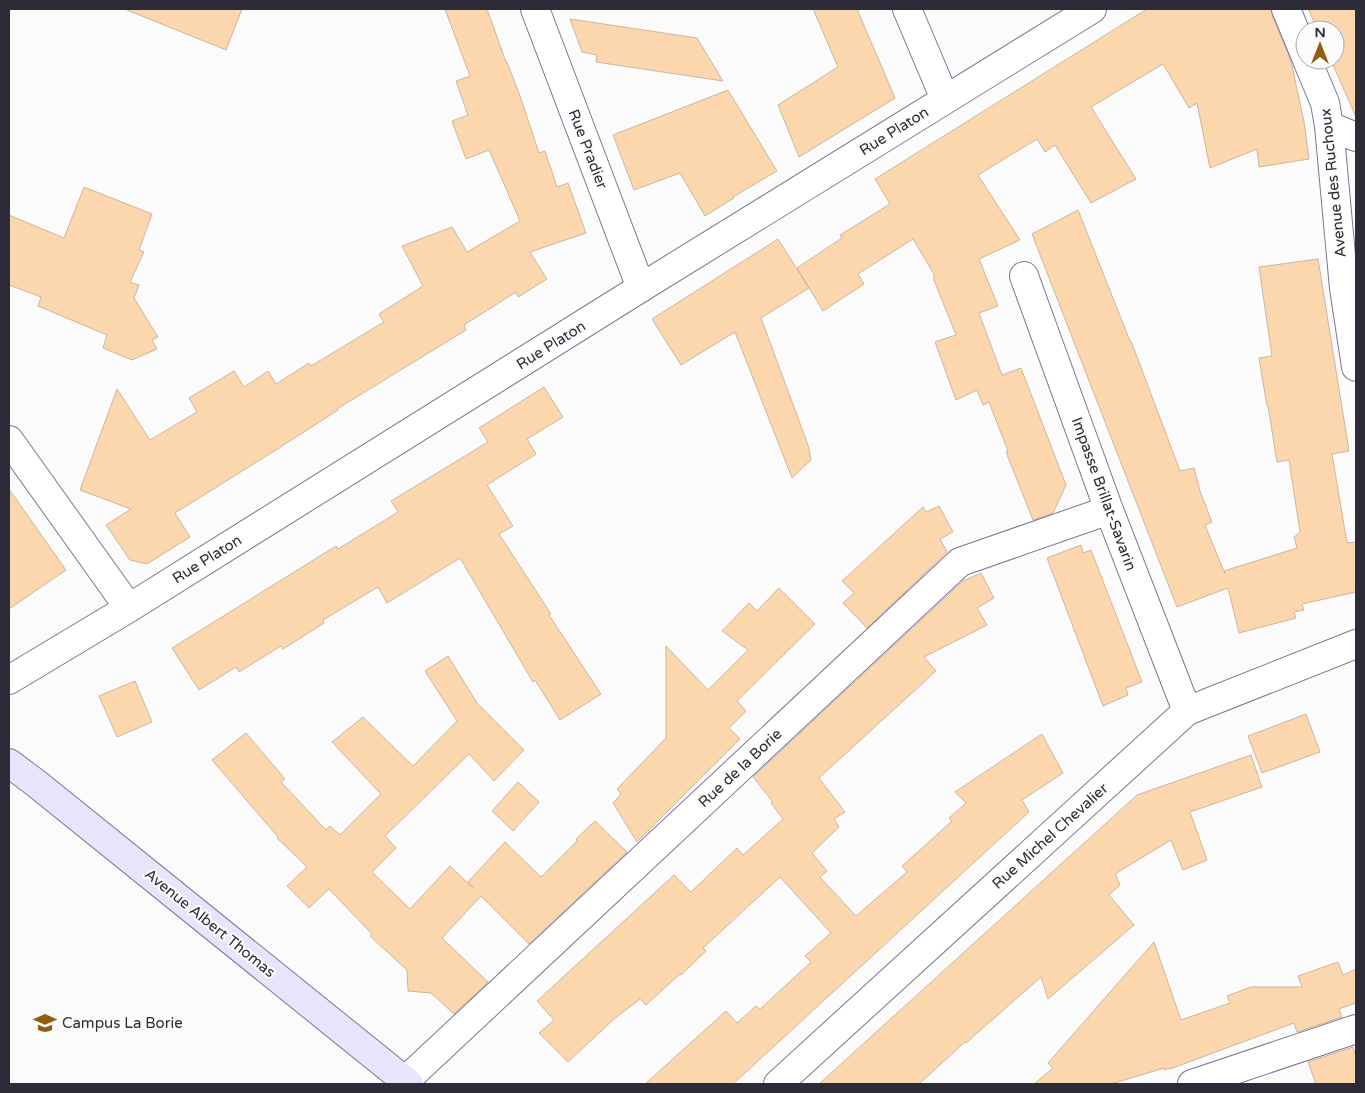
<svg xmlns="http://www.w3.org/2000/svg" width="1365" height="1093" viewBox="0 0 1365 1093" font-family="'Varela Round',sans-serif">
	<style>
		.building { fill: #fcd7ae; stroke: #cdb69d }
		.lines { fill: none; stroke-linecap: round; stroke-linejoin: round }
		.street-casing { stroke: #7a7894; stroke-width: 30 }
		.secondary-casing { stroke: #7a7894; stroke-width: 30 }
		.street { stroke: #fff; stroke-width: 28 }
		.secondary { stroke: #e7e4fc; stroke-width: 28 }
		.labels { text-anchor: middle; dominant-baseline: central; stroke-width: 4.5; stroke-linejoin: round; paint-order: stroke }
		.street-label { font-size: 15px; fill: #2d2b37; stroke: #fbfbfb }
		.poi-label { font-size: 15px; fill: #2d2b37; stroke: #fbfbfb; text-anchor: start }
	</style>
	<rect width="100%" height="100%" fill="#fbfbfb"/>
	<!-- building -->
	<path class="building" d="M 127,9 L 242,9 L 226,50 L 127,10 Z
		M 445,9 L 487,9 L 506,62 L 507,62 L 520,96 L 539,153 L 545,151 L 557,187 L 568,183 L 586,233 L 530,252 L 547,279 L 518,297 L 516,292 L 464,325 L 466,330 L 337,409 L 338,410 L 276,450 L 175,513 L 190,537 L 147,564 L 130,560 L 106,525 L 131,509 L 80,490 L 117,389 L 150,440 L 197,412 L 189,398 L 234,371 L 244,387 L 268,371 L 276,384 L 309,363 L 311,366 L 384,322 L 379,314 L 423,286 L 402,246 L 452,227 L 467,252 L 520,221 L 489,150 L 466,159 L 452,121 L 468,115 L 456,81 L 470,76 Z
		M 813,9 L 857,9 L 895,98 L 799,157 L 778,105 L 838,67 Z
		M 1147,9 L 1271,9 L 1272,15 L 1291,61 L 1304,122 L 1309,159 L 1259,167 L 1257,149 L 1210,168 L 1197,103 L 1189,108 L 1163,64 L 1091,107 L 1136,179 L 1091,203 L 1055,145 L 1045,152 L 1037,139 L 978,175 L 1020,240 L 979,259 L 998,306 L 979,313 L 1002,375 L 1021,368 L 1066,485 L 1053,513 L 1033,520 L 1006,452 L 1008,451 L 989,402 L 983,405 L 977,390 L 956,400 L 935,342 L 956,335 L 934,280 L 934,274 L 913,239 L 858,274 L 864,284 L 823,311 L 797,268 L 842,238 L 840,235 L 890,204 L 875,179 Z
		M 1308,9 L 1356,9 L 1356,117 L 1331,60 L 1335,60 L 1335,30 L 1318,30 Z
		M 570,19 L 697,38 L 723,81 L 596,62 L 597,55 L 582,52 Z
		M 728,90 L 777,171 L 733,197 L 734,198 L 705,216 L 680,173 L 634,190 L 613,135 Z
		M 84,187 L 152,214 L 139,250 L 144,252 L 130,282 L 139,285 L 134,298 L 158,337 L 152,340 L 157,349 L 132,360 L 103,348 L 107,335 L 38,306 L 41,297 L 9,285 L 9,215 L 64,238 Z
		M 1078,210 L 1130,341 L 1131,341 L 1180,471 L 1194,468 L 1200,491 L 1212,522 L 1205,525 L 1225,574 L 1224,571 L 1297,548 L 1294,537 L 1300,532 L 1289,460 L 1277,462 L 1268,406 L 1267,406 L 1259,358 L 1272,356 L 1259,267 L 1318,259 L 1349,451 L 1332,454 L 1347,543 L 1356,542 L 1356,592 L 1302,604 L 1304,610 L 1294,612 L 1296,618 L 1239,633 L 1228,588 L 1177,607 L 1032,234 Z
		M 778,239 L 809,288 L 761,318 L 808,445 L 811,460 L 792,478 L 735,332 L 681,365 L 652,319 Z
		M 544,387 L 563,417 L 527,439 L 536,454 L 487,485 L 513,526 L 499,534 L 551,614 L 549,615 L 601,694 L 560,720 L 535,680 L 533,682 L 460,558 L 387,603 L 378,587 L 323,620 L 324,623 L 283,649 L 281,646 L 239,672 L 236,667 L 199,690 L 172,648 L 336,546 L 338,549 L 398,512 L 391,501 L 488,442 L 479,428 Z
		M 9,489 L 66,570 L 9,609 Z
		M 939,506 L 953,532 L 940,539 L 947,552 L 867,628 L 843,603 L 854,593 L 842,581 L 923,507 L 926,512 Z
		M 1081,545 L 1083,553 L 1091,550 L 1142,682 L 1126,688 L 1128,695 L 1103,706 L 1047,558 Z
		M 981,573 L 994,598 L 977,608 L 987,625 L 924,657 L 936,671 L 819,778 L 845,812 L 834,819 L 839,827 L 812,853 L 827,871 L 820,877 L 856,916 L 907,872 L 902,866 L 952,821 L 949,818 L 966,803 L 955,792 L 1042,734 L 1063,773 L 1022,800 L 1029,812 L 733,1084 L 645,1084 L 726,1011 L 737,1023 L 756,1006 L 760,1009 L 811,962 L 805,956 L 831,933 L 780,877 L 703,948 L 706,951 L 681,975 L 680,974 L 646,1005 L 640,999 L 614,1019 L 568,1062 L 539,1033 L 554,1020 L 537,1001 L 674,875 L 691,892 L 737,848 L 743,855 L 783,819 L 771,803 L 773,802 L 753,777 L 963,581 Z
		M 779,588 L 815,624 L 737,701 L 746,711 L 729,728 L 740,739 L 637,842 L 613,803 L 621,794 L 617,789 L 666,738 L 666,646 L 708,690 L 748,650 L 722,631 L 749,603 L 757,611 Z
		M 448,656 L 477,703 L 524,750 L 494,781 L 469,754 L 385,836 L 396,848 L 372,872 L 410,909 L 450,866 L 473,888 L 468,882 L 505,842 L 541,877 L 577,841 L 576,839 L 595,821 L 627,852 L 529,944 L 481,896 L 442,938 L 488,982 L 454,1014 L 431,993 L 408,991 L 407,970 L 370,936 L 372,934 L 329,889 L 309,908 L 287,886 L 307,867 L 277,838 L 278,837 L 212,760 L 246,733 L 285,779 L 281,782 L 326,830 L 330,826 L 340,835 L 381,794 L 332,742 L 363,717 L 413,766 L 457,721 L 425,671 Z
		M 135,681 L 152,722 L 117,737 L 99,696 Z
		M 1306,714 L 1320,752 L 1262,773 L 1248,736 Z
		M 1251,755 L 1262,787 L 1190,812 L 1207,860 L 1183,870 L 1171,840 L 1115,874 L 1120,885 L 1109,895 L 1134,925 L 1048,999 L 1041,977 L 966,1043 L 965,1042 L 919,1084 L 819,1084 L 1137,795 Z
		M 518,782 L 539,802 L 513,831 L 492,811 Z
		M 1154,942 L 1181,1020 L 1230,1003 L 1227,996 L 1251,987 L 1302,987 L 1298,976 L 1338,962 L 1343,975 L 1356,969 L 1356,1003 L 1339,1009 L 1342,1017 L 1297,1032 L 1294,1023 L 1170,1069 L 1170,1068 L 1164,1070 L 1164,1068 L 1111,1084 L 1034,1084 L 1053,1068 L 1048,1063 Z
		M 1353,1047 L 1356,1057 L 1356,1084 L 1316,1084 L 1308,1062 Z"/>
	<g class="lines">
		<defs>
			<path id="street" d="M 535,9 L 641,288
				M 907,9 L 945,99
				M 1286,9 L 1305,55
				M 1307,60 L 1325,103 L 1329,126 L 1344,288 L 1356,367
				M 1329,126 L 1356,137
				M 1024,276 L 1109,510 L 1187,711
				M 9,440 L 129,608
				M 9,680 L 129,608 L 647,284 L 1092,9
				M 405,1081 L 960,562 L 1109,510
				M 778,1084 L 1187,711 L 1356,644
				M 1192,1084 L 1356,1029"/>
			<path id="secondary" d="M 9,763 L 37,784 L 409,1084"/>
		</defs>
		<!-- street casing -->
		<use href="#street" class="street-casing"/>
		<!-- secondary casing -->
		<use href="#secondary" class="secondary-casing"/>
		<!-- street -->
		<use href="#street" class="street"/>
		<!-- secondary -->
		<use href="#secondary" class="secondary"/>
	</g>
	<!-- icons -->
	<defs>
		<symbol id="university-bare" viewBox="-9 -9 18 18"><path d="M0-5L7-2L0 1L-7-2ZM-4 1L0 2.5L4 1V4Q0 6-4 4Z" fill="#915d0f" stroke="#fbfbfb" stroke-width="2.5" paint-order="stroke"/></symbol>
	</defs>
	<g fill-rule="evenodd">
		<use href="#university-bare" x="29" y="1007" width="32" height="32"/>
	</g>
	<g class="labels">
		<!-- street labels -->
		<g class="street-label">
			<text transform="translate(894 131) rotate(-32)">Rue Platon</text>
			<text transform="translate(588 149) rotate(69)">Rue Pradier</text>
			<text transform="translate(1333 183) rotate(-96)">Avenue des Ruchoux</text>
			<text transform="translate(551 345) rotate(-32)">Rue Platon</text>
			<text transform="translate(1104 494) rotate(70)">Impasse Brillat-Savarin</text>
			<text transform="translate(207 559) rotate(-32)">Rue Platon</text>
			<text transform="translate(740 768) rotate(-43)">Rue de la Borie</text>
			<text transform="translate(1050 836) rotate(-42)">Rue Michel Chevalier</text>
			<text transform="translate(210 923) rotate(39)">Avenue Albert Thomas</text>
		</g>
		<!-- poi labels -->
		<g class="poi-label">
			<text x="62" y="1023">Campus La Borie</text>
		</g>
	</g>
	<!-- border -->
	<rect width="1365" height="1093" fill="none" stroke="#2d2b37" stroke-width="20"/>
	<!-- north arrow -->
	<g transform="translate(1320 45)"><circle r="24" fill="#fbfbfb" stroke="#a9a8ad"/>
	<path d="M0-4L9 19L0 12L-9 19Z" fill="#915d0f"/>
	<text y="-8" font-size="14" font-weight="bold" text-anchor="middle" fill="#2d2b37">N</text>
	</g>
</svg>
